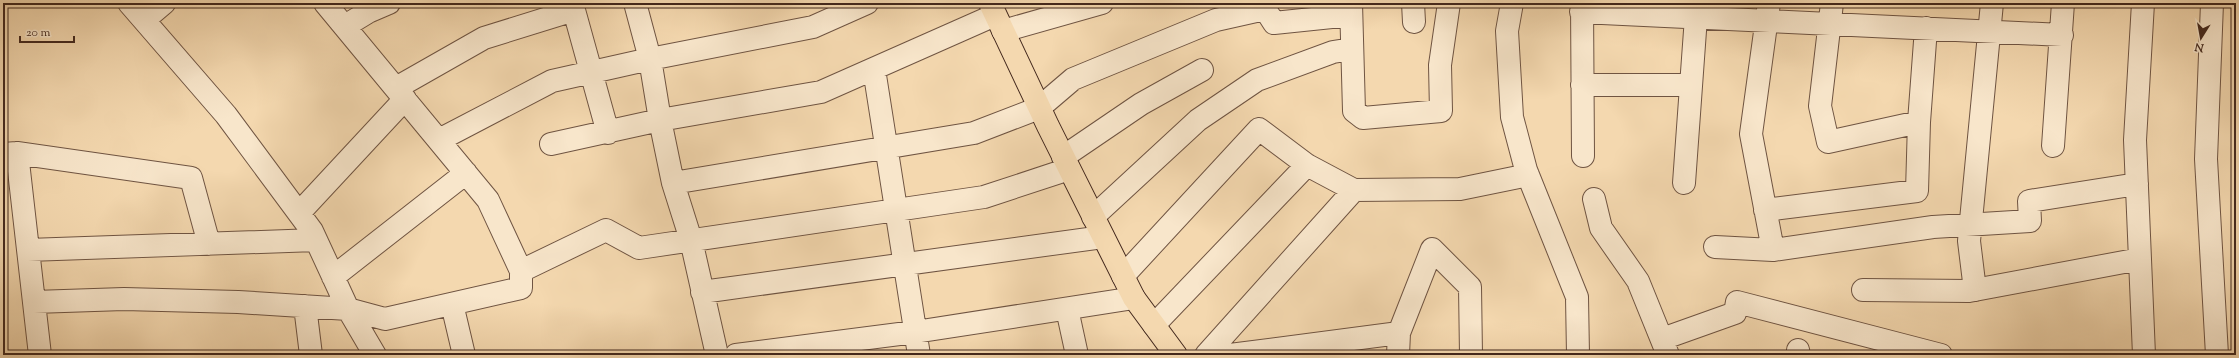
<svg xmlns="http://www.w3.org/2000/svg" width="2239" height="358" viewBox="0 0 2239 358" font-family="'Sorts Mill Goudy',serif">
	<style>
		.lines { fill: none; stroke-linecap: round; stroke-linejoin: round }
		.minor-casing { stroke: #6f5442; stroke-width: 24 }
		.major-casing { stroke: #43281d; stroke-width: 24 }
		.minor { stroke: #f8e6cb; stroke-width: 22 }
		.major { stroke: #f4d8af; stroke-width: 22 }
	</style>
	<rect width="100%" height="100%" fill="#f4d8af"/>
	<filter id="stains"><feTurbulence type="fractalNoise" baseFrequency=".005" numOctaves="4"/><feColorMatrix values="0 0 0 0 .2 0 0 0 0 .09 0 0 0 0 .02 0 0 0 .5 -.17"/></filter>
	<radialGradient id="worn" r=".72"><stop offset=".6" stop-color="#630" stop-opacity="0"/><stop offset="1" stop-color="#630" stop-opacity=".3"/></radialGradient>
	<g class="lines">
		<defs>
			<path id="minor" d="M 129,3 L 226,115 L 312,231 L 348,309 L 375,355
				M 325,3 L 488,200 L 521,271
				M 572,3 L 608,133
				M 635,3 L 650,59 L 660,120 L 673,183 L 691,240 L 717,355
				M 1351,3 L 1354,111 L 1363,118 L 1441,111 L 1440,65 L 1449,3
				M 1413,3 L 1414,22
				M 1512,3 L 1507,31 L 1512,117 L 1526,170 L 1577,297 L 1578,355
				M 1582,3 L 1583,156
				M 1769,3 L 1751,134 L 1773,250
				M 1832,3 L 1820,106 L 1828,142 L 1919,122
				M 2143,3 L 2135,140 L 2144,355
				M 2212,3 L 2206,159 L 2217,355
				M 1581,12 L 2062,35
				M 144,20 L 164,3
				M 345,26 L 368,12 L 389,3
				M 1003,31 L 1102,3
				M 874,69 L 919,355
				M 1582,85 L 1691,85
				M 396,88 L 484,38 L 574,10
				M 439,140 L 552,81 L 650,59 L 813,27 L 867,3
				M 551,144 L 660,120 L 821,92 L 995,15
				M 2053,146 L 2063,3
				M 17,153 L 40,355
				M 3,154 L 17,153 L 191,178 L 209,244
				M 1063,157 L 1141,104 L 1202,70
				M 673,183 L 974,133 L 1039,108 L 1073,79 L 1216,20 L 1265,9 L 1274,23 L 1351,15
				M 1684,183 L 1697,3
				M 1594,199 L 1601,228 L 1638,281 L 1668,355
				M 1765,210 L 1917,191 L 1919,122 L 1926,28
				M 299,213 L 405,99
				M 1093,217 L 1198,120 L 1257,80 L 1333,52 L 1352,49
				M 1715,247 L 1773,250 L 1933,227 L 2030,221 L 2029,201 L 2137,184
				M 28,250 L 316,240
				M 1123,276 L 1259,129 L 1307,165 L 1354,190 L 1460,189 L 1528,175
				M 333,277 L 466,173
				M 1863,290 L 1969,291 L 2140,259
				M 1975,290 L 1969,241 L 1992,3
				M 702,292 L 1103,237
				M 34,302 L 124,299 L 238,302 L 348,309 L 385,319 L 521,288 L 521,271 L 606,230 L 639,248 L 984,197 L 1069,169
				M 452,304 L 464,355
				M 305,306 L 311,355
				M 1067,309 L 1077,355
				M 1154,325 L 1307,165
				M 1662,339 L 1735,313 L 1737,302 L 1941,355
				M 1798,350 L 1799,355
				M 736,355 L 915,332 L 1134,298
				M 1206,355 L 1354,190
				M 1230,355 L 1399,333
				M 1398,355 L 1399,333 L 1432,249 L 1470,287 L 1471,355"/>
			<path id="major" d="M 990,3 L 1048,126 L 1134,298 L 1176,355"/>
		</defs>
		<!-- minor casing -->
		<use href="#minor" class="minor-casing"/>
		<!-- major casing -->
		<use href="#major" class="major-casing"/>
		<!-- minor -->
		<use href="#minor" class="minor"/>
		<!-- major -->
		<use href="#major" class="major"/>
	</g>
	<!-- margin -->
	<rect width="2239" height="358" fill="none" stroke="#f4d8af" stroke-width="16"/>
	<rect x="4" y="4" width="2231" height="350" fill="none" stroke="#43281d" stroke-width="2"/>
	<rect x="8" y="8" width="2223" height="342" fill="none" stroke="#43281d"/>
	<!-- north arrow -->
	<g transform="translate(2201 38) rotate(191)" stroke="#f8e6cb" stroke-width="3" paint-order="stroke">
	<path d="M0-3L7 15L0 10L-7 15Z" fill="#43281d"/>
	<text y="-6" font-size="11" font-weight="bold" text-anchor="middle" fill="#43281d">N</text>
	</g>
	<!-- scale -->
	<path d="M20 36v6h54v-6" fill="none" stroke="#43281d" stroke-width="2"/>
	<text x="26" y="36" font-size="12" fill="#43281d" stroke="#f8e6cb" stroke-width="3" paint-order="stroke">20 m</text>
	<rect width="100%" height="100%" filter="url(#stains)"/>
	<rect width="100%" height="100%" fill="url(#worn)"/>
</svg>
